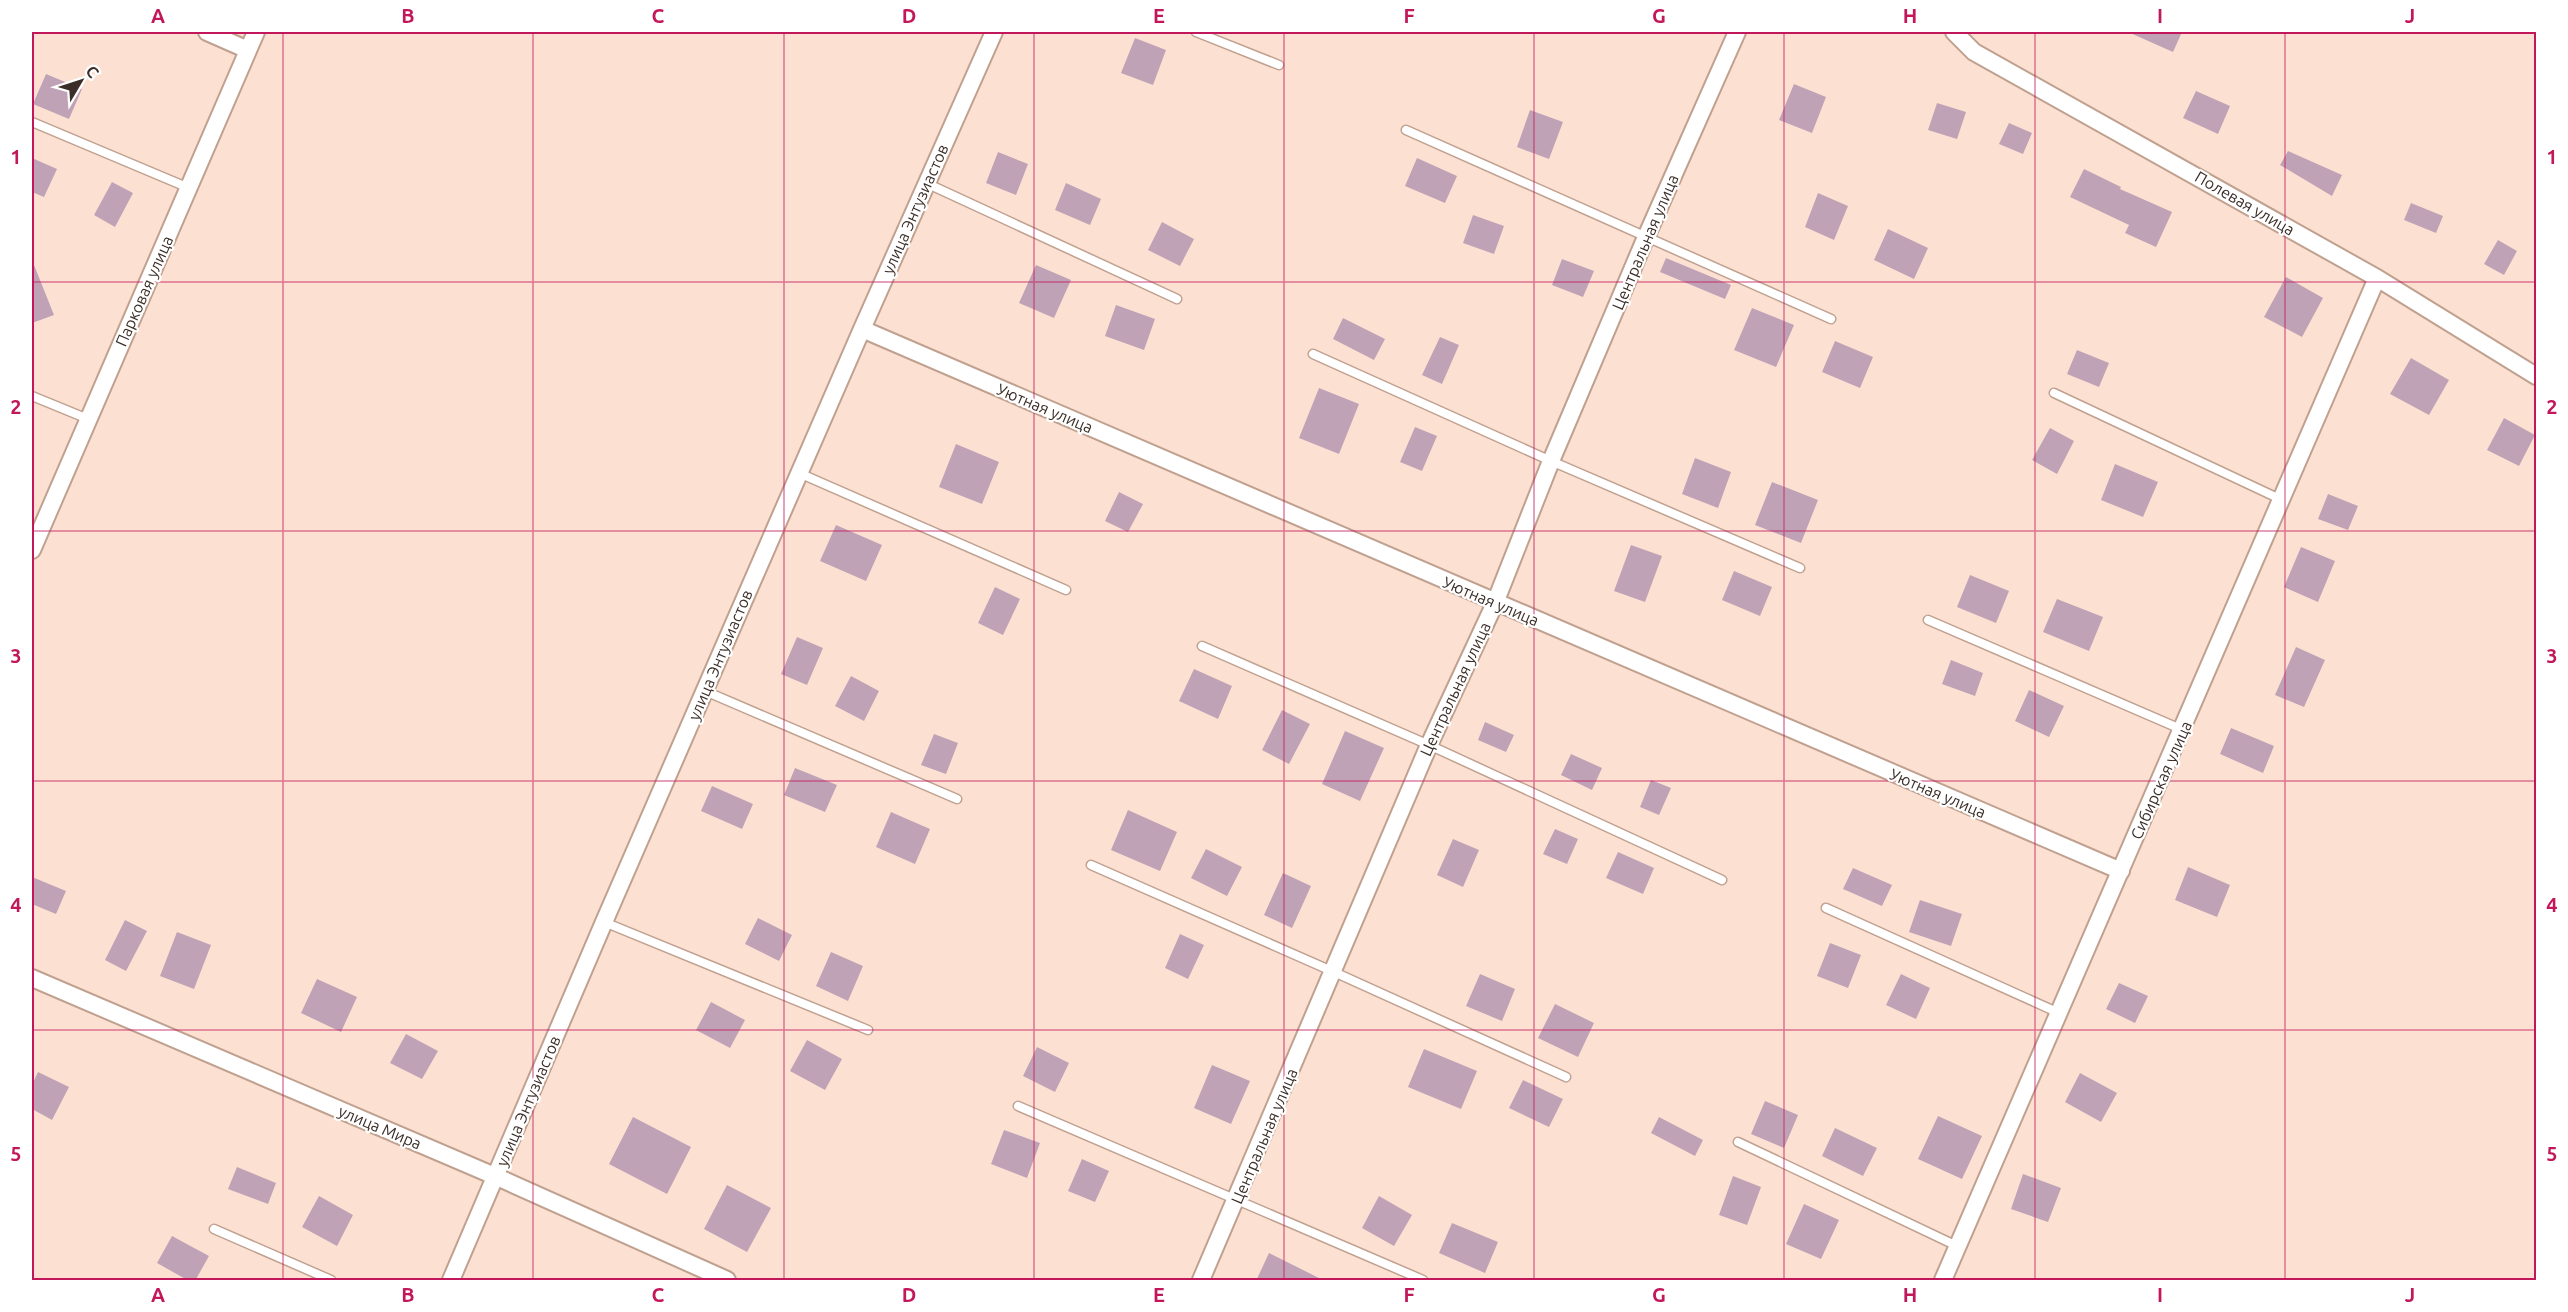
<svg xmlns="http://www.w3.org/2000/svg" width="2568" height="1312" viewBox="0 0 2568 1312" font-family="Ubuntu,sans-serif">
	<style>
		.building { fill: #c0a2b7 }
		.lines { fill: none; stroke-linecap: round; stroke-linejoin: round }
		.service-casing { stroke: #c0a08f; stroke-width: 11 }
		.minor-casing { stroke: #c0a08f; stroke-width: 20 }
		.service { stroke: #fff; stroke-width: 8 }
		.minor { stroke: #fff; stroke-width: 16 }
		.grid { fill: none; stroke: #c2185b; stroke-width: 1.5; stroke-opacity: 0.55 }
		.labels { text-anchor: middle; dominant-baseline: central; stroke-width: 4.5; stroke-linejoin: round; paint-order: stroke }
		.street-label { font-size: 16px; fill: #3b2e28; stroke: #fff }
		.neatline { fill: none; stroke: #c2185b; stroke-width: 2 }
		.grid-label { font-size: 20px; text-anchor: middle; font-weight: bold; fill: #c2185b }
	</style>
	<rect width="100%" height="100%" fill="#fce1d2"/>
	<!-- building -->
	<path class="building" d="M 2128,32 L 2182,32 L 2173,52 Z
		M 1135,38 L 1166,50 L 1153,85 L 1121,73 Z
		M 46,74 L 82,89 L 69,119 L 33,104 Z
		M 1794,84 L 1826,97 L 1812,133 L 1779,120 Z
		M 2196,91 L 2230,106 L 2218,134 L 2183,118 Z
		M 1937,103 L 1966,112 L 1957,139 L 1928,130 Z
		M 1530,110 L 1563,122 L 1549,159 L 1517,147 Z
		M 2009,123 L 2032,133 L 2023,154 L 1999,144 Z
		M 2288,151 L 2342,175 L 2332,196 L 2280,165 Z
		M 998,152 L 1028,164 L 1016,195 L 986,183 Z
		M 32,158 L 57,169 L 44,197 L 32,192 Z
		M 1417,158 L 1457,176 L 1445,203 L 1405,186 Z
		M 2084,169 L 2121,187 L 2120,189 L 2172,212 L 2156,247 L 2125,233 L 2129,225 L 2070,197 Z
		M 112,182 L 133,193 L 115,227 L 94,215 Z
		M 1066,183 L 1101,199 L 1090,225 L 1055,210 Z
		M 1818,193 L 1848,206 L 1834,240 L 1805,227 Z
		M 2411,203 L 2443,216 L 2436,233 L 2404,220 Z
		M 1473,215 L 1504,226 L 1494,254 L 1463,243 Z
		M 1162,222 L 1194,239 L 1180,266 L 1148,250 Z
		M 1888,229 L 1928,248 L 1914,279 L 1874,260 Z
		M 2498,240 L 2517,251 L 2504,275 L 2484,264 Z
		M 1666,258 L 1731,285 L 1725,299 L 1660,272 Z
		M 1562,259 L 1594,271 L 1583,297 L 1552,285 Z
		M 32,260 L 54,315 L 32,323 Z
		M 1036,265 L 1071,280 L 1054,318 L 1019,303 Z
		M 2286,277 L 2323,298 L 2302,337 L 2264,317 Z
		M 1116,305 L 1155,319 L 1144,350 L 1105,336 Z
		M 1752,308 L 1794,325 L 1776,367 L 1734,350 Z
		M 1343,318 L 1385,339 L 1374,360 L 1333,339 Z
		M 1440,337 L 1459,345 L 1442,384 L 1422,375 Z
		M 1835,341 L 1873,357 L 1860,388 L 1822,372 Z
		M 2077,350 L 2109,363 L 2099,387 L 2067,374 Z
		M 2411,358 L 2449,380 L 2429,415 L 2390,394 Z
		M 1319,388 L 1359,404 L 1339,454 L 1299,438 Z
		M 2504,418 L 2535,435 L 2519,466 L 2487,450 Z
		M 1415,427 L 1437,436 L 1422,471 L 1400,462 Z
		M 2050,428 L 2074,441 L 2057,474 L 2032,460 Z
		M 956,444 L 999,462 L 982,504 L 939,487 Z
		M 1695,458 L 1731,472 L 1718,508 L 1682,494 Z
		M 2115,464 L 2158,482 L 2143,517 L 2101,500 Z
		M 1772,482 L 1818,500 L 1801,543 L 1755,525 Z
		M 1119,492 L 1143,504 L 1128,532 L 1105,521 Z
		M 2328,494 L 2358,506 L 2348,530 L 2318,519 Z
		M 836,525 L 882,545 L 866,581 L 820,561 Z
		M 1631,545 L 1662,556 L 1645,602 L 1614,591 Z
		M 2301,547 L 2335,561 L 2318,602 L 2284,587 Z
		M 1734,571 L 1772,587 L 1760,616 L 1722,600 Z
		M 1970,575 L 2009,591 L 1996,623 L 1957,607 Z
		M 995,587 L 1020,599 L 1003,635 L 978,623 Z
		M 2057,599 L 2103,617 L 2089,651 L 2043,632 Z
		M 797,637 L 823,648 L 807,685 L 781,674 Z
		M 2296,647 L 2325,660 L 2304,707 L 2275,695 Z
		M 1951,660 L 1983,673 L 1975,696 L 1942,684 Z
		M 1194,669 L 1232,686 L 1218,719 L 1179,701 Z
		M 851,676 L 879,691 L 864,721 L 835,706 Z
		M 2029,690 L 2064,706 L 2049,737 L 2015,721 Z
		M 1282,710 L 1310,724 L 1289,764 L 1262,750 Z
		M 1485,722 L 1514,735 L 1506,752 L 1478,740 Z
		M 2231,728 L 2274,746 L 2263,773 L 2220,754 Z
		M 1345,731 L 1384,748 L 1360,801 L 1322,784 Z
		M 934,734 L 958,743 L 946,774 L 921,765 Z
		M 1571,754 L 1602,768 L 1592,790 L 1561,775 Z
		M 795,768 L 837,785 L 825,812 L 784,795 Z
		M 1651,780 L 1671,788 L 1659,815 L 1640,807 Z
		M 712,786 L 753,804 L 742,829 L 701,811 Z
		M 1128,810 L 1177,832 L 1160,871 L 1111,850 Z
		M 891,812 L 930,829 L 915,864 L 876,847 Z
		M 1555,829 L 1578,839 L 1567,864 L 1543,854 Z
		M 1453,839 L 1479,850 L 1463,887 L 1437,875 Z
		M 1206,849 L 1242,867 L 1227,896 L 1191,878 Z
		M 1618,852 L 1654,868 L 1643,894 L 1606,878 Z
		M 2188,867 L 2230,885 L 2217,917 L 2175,900 Z
		M 1853,868 L 1892,885 L 1882,906 L 1843,889 Z
		M 1283,873 L 1311,886 L 1292,928 L 1264,915 Z
		M 32,877 L 66,891 L 56,914 L 32,904 Z
		M 1920,900 L 1962,914 L 1951,946 L 1909,932 Z
		M 758,918 L 792,935 L 779,961 L 745,944 Z
		M 125,920 L 147,931 L 126,971 L 105,960 Z
		M 177,932 L 211,945 L 194,989 L 160,976 Z
		M 1180,934 L 1204,945 L 1188,979 L 1165,968 Z
		M 1830,943 L 1861,955 L 1848,988 L 1817,976 Z
		M 831,952 L 863,966 L 848,1001 L 816,986 Z
		M 1480,974 L 1515,989 L 1502,1021 L 1466,1006 Z
		M 1901,974 L 1930,988 L 1916,1019 L 1886,1005 Z
		M 317,979 L 357,997 L 341,1032 L 301,1013 Z
		M 2119,983 L 2148,996 L 2135,1023 L 2106,1009 Z
		M 711,1002 L 745,1020 L 730,1048 L 696,1030 Z
		M 1555,1004 L 1594,1023 L 1578,1057 L 1538,1038 Z
		M 406,1034 L 438,1051 L 422,1079 L 390,1063 Z
		M 807,1040 L 842,1059 L 825,1090 L 790,1071 Z
		M 1037,1047 L 1069,1063 L 1055,1092 L 1023,1076 Z
		M 1424,1049 L 1477,1071 L 1461,1109 L 1408,1087 Z
		M 1212,1065 L 1250,1081 L 1231,1124 L 1194,1108 Z
		M 38,1072 L 69,1087 L 52,1120 L 32,1109 L 32,1085 Z
		M 2080,1073 L 2117,1093 L 2101,1122 L 2065,1102 Z
		M 1523,1080 L 1563,1099 L 1549,1127 L 1509,1108 Z
		M 1765,1101 L 1798,1115 L 1784,1148 L 1751,1134 Z
		M 1938,1116 L 1982,1136 L 1962,1179 L 1918,1159 Z
		M 633,1117 L 691,1147 L 667,1194 L 609,1164 Z
		M 1659,1117 L 1703,1140 L 1695,1156 L 1651,1133 Z
		M 1835,1128 L 1877,1148 L 1863,1176 L 1822,1156 Z
		M 1004,1130 L 1040,1143 L 1027,1178 L 991,1164 Z
		M 1082,1159 L 1109,1171 L 1095,1202 L 1068,1191 Z
		M 237,1167 L 276,1183 L 268,1204 L 228,1189 Z
		M 2023,1174 L 2061,1188 L 2048,1222 L 2011,1209 Z
		M 1733,1176 L 1761,1187 L 1747,1225 L 1719,1215 Z
		M 727,1185 L 771,1208 L 747,1252 L 704,1229 Z
		M 319,1196 L 353,1215 L 337,1246 L 302,1227 Z
		M 1379,1196 L 1412,1215 L 1394,1246 L 1362,1228 Z
		M 1804,1204 L 1839,1220 L 1821,1259 L 1786,1244 Z
		M 1452,1223 L 1498,1242 L 1485,1273 L 1439,1253 Z
		M 172,1236 L 209,1256 L 195,1281 L 189,1281 L 157,1263 Z
		M 1269,1253 L 1325,1281 L 1256,1281 Z"/>
	<g class="lines">
		<defs>
			<path id="service" d="M 1196,32 L 1279,65
				M 32,122 L 189,188
				M 1406,130 L 1831,319
				M 926,183 L 1177,299
				M 1313,354 L 1551,461 L 1800,568
				M 2054,393 L 2280,499
				M 32,396 L 88,419
				M 799,473 L 1066,590
				M 1928,620 L 2183,730
				M 1202,646 L 1429,745 L 1722,880
				M 705,691 L 957,799
				M 1091,865 L 1334,972 L 1566,1077
				M 1826,908 L 2059,1013
				M 604,922 L 868,1030
				M 1018,1106 L 1423,1280
				M 1738,1142 L 1957,1246
				M 214,1229 L 331,1280"/>
			<path id="minor" d="M 207,32 L 248,50
				M 1954,32 L 1974,52 L 2377,278 L 2536,376
				M 862,329 L 2121,871
				M 32,550 L 256,32
				M 32,978 L 497,1177 L 727,1280
				M 451,1280 L 604,922 L 862,329 L 994,32
				M 1201,1280 L 1429,745 L 1495,603 L 1551,461 L 1646,237 L 1737,32
				M 1943,1280 L 2377,278"/>
		</defs>
		<!-- service casing -->
		<use href="#service" class="service-casing"/>
		<!-- minor casing -->
		<use href="#minor" class="minor-casing"/>
		<!-- service -->
		<use href="#service" class="service"/>
		<!-- minor -->
		<use href="#minor" class="minor"/>
	</g>
	<!-- grid -->
	<path class="grid" d="M 283,32 L 283,1280M 533,32 L 533,1280M 784,32 L 784,1280M 1034,32 L 1034,1280M 1284,32 L 1284,1280M 1534,32 L 1534,1280M 1784,32 L 1784,1280M 2035,32 L 2035,1280M 2285,32 L 2285,1280M 32,282 L 2536,282M 32,531 L 2536,531M 32,781 L 2536,781M 32,1030 L 2536,1030"/>
	<g class="labels">
		<!-- street labels -->
		<g class="street-label">
			<text transform="translate(2245 203) rotate(30)">Полевая улица</text>
			<text transform="translate(915 209) rotate(-66)">улица Энтузиастов</text>
			<text transform="translate(1645 242) rotate(-67)">Центральная улица</text>
			<text transform="translate(144 291) rotate(-66)">Парковая улица</text>
			<text transform="translate(1045 408) rotate(23)">Уютная улица</text>
			<text transform="translate(1491 601) rotate(23)">Уютная улица</text>
			<text transform="translate(720 655) rotate(-67)">улица Энтузиастов</text>
			<text transform="translate(1455 689) rotate(-65)">Центральная улица</text>
			<text transform="translate(2161 780) rotate(-66)">Сибирская улица</text>
			<text transform="translate(1938 793) rotate(23)">Уютная улица</text>
			<text transform="translate(528 1101) rotate(-67)">улица Энтузиастов</text>
			<text transform="translate(380 1127) rotate(23)">улица Мира</text>
			<text transform="translate(1264 1136) rotate(-67)">Центральная улица</text>
		</g>
	</g>
	<!-- border -->
	<rect width="2568" height="1312" fill="none" stroke="#ffffff" stroke-width="66"/>
	<!-- north arrow -->
	<g transform="translate(81 81) rotate(51)" stroke="#ffffff" stroke-width="4.5" paint-order="stroke">
	<path d="M0-4.5L10 22L0 15L-10 22Z" fill="#3b2e28"/>
	<text y="-9" font-size="16" font-weight="bold" text-anchor="middle" fill="#3b2e28">С</text>
	</g>
	<rect x="33" y="33" width="2502" height="1246" class="neatline"/>
	<g class="grid-label">
		<text x="158" y="23">A</text>
		<text x="408" y="23">B</text>
		<text x="658" y="23">C</text>
		<text x="909" y="23">D</text>
		<text x="1159" y="23">E</text>
		<text x="1409" y="23">F</text>
		<text x="1659" y="23">G</text>
		<text x="1910" y="23">H</text>
		<text x="2160" y="23">I</text>
		<text x="2410" y="23">J</text>
		<text x="16" y="164">1</text>
		<text x="2552" y="164">1</text>
		<text x="16" y="414">2</text>
		<text x="2552" y="414">2</text>
		<text x="16" y="663">3</text>
		<text x="2552" y="663">3</text>
		<text x="16" y="912">4</text>
		<text x="2552" y="912">4</text>
		<text x="16" y="1161">5</text>
		<text x="2552" y="1161">5</text>
		<text x="158" y="1302">A</text>
		<text x="408" y="1302">B</text>
		<text x="658" y="1302">C</text>
		<text x="909" y="1302">D</text>
		<text x="1159" y="1302">E</text>
		<text x="1409" y="1302">F</text>
		<text x="1659" y="1302">G</text>
		<text x="1910" y="1302">H</text>
		<text x="2160" y="1302">I</text>
		<text x="2410" y="1302">J</text>
	</g>
</svg>
